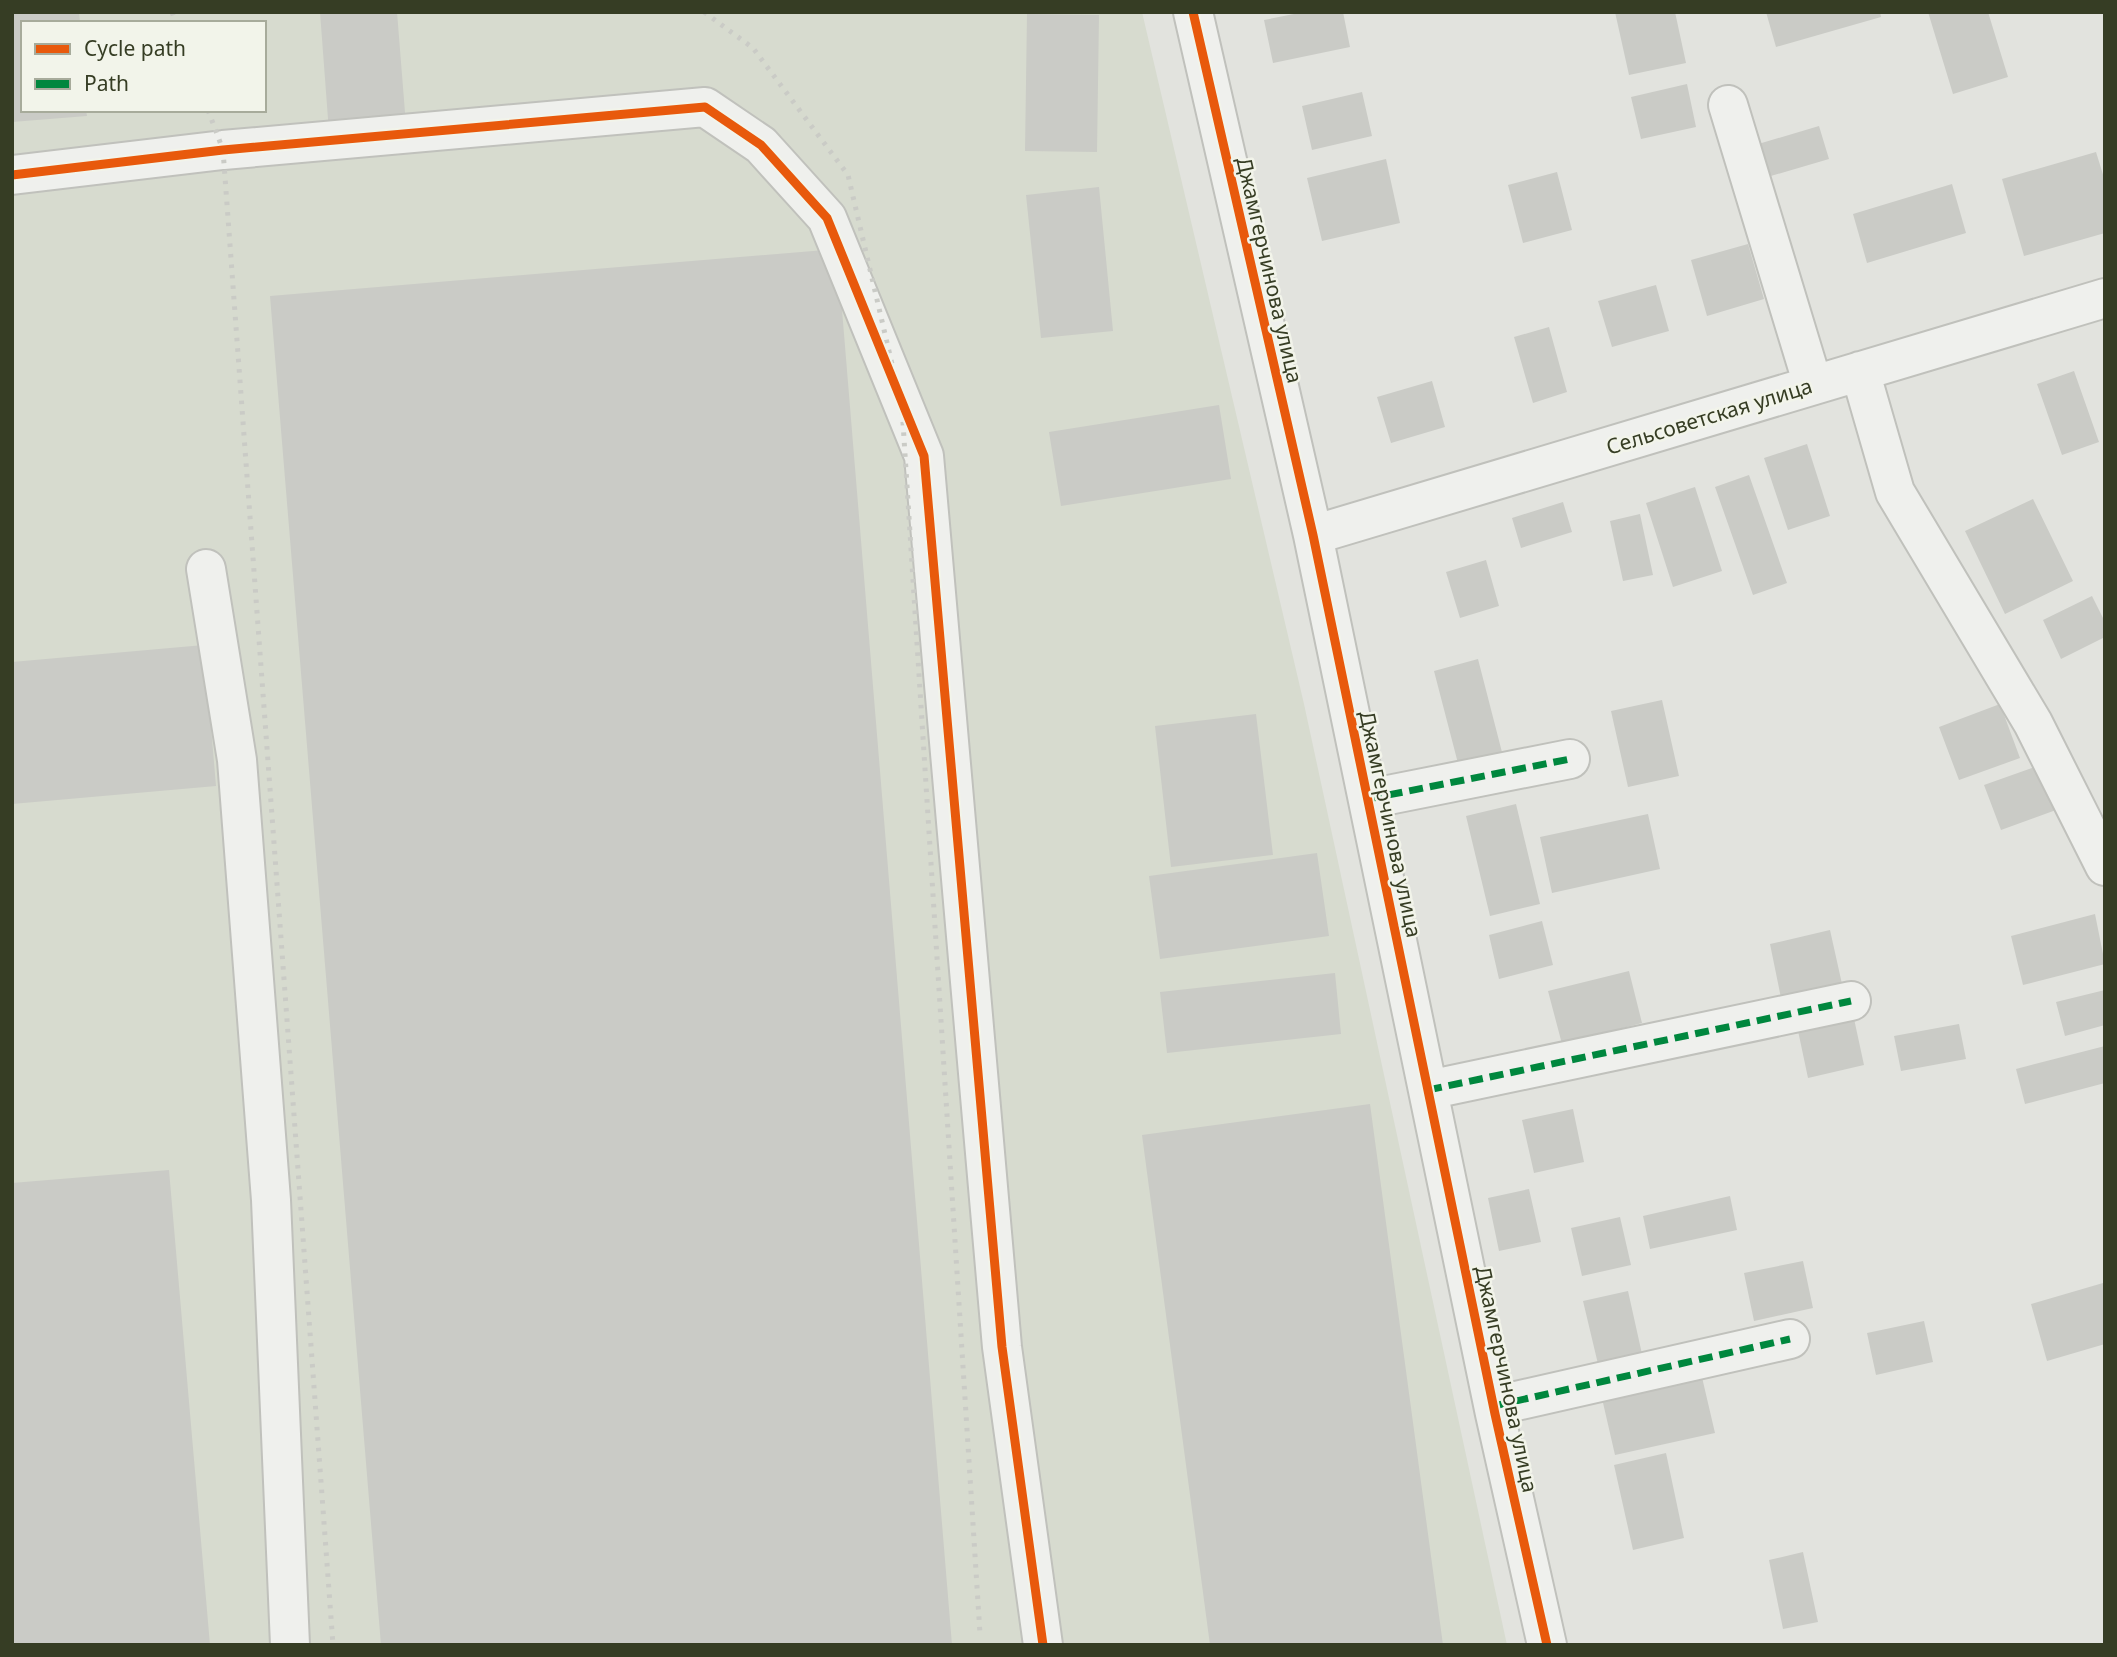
<svg xmlns="http://www.w3.org/2000/svg" width="2117" height="1657" viewBox="0 0 2117 1657" font-family="'Noto Sans',sans-serif">
	<style>
		.built { fill: #d7dbcf; fill-rule: evenodd }
		.building { fill: #cacbc6 }
		.lines { fill: none; stroke-linecap: round; stroke-linejoin: round }
		.minor-casing { stroke: #c0c1bc; stroke-width: 42 }
		.minor { stroke: #eff0ed; stroke-width: 38 }
		.rail { stroke: #cacbc6; stroke-width: 5; stroke-dasharray: 3.5 7; stroke-linecap: butt }
		.quiet { stroke: #00873e; stroke-width: 7; stroke-dasharray: 14 7; stroke-linecap: butt }
		.cycleway-casing { stroke: #f2f4ea; stroke-width: 13 }
		.cycleway { stroke: #e8590c; stroke-width: 9 }
		.labels { text-anchor: middle; dominant-baseline: central; stroke-width: 5; stroke-linejoin: round; paint-order: stroke }
		.street-label { font-size: 21px; fill: #363d24; stroke: #f2f4ea }
	</style>
	<rect width="100%" height="100%" fill="#e2e3de"/>
	<!-- built -->
	<path class="built" d="M 12,12 L 1142,12 L 1304,704 L 1507,1645 L 12,1645 ZM 23,23 L 264,23 L 264,110 L 23,110 Z"/>
	<!-- building -->
	<path class="building" d="M 12,12 L 79,12 L 80,23 L 23,23 L 23,110 L 86,110 L 87,116 L 12,122 Z
		M 320,12 L 397,12 L 406,125 L 329,132 Z
		M 1304,12 L 1343,12 L 1350,47 L 1273,63 L 1264,20 Z
		M 1615,12 L 1675,12 L 1686,63 L 1629,75 Z
		M 1766,12 L 1880,12 L 1881,17 L 1776,47 Z
		M 1928,12 L 1988,12 L 2008,77 L 1953,94 Z
		M 1027,14 L 1099,15 L 1097,152 L 1025,151 Z
		M 1687,84 L 1696,127 L 1641,139 L 1631,97 Z
		M 1362,92 L 1372,136 L 1312,150 L 1302,106 Z
		M 1819,126 L 1829,159 L 1764,178 L 1755,145 Z
		M 2096,152 L 2105,181 L 2105,233 L 2024,256 L 2002,179 Z
		M 1386,159 L 1400,223 L 1322,241 L 1307,178 Z
		M 1557,172 L 1572,230 L 1523,243 L 1508,185 Z
		M 1952,184 L 1966,233 L 1867,263 L 1853,214 Z
		M 1099,187 L 1113,331 L 1041,338 L 1026,195 Z
		M 1748,244 L 1764,299 L 1707,316 L 1691,260 Z
		M 837,249 L 952,1645 L 381,1645 L 270,296 Z
		M 1656,285 L 1669,331 L 1612,347 L 1598,301 Z
		M 1549,327 L 1567,392 L 1533,403 L 1514,337 Z
		M 2074,371 L 2099,442 L 2062,455 L 2037,384 Z
		M 1432,381 L 1445,427 L 1391,443 L 1377,397 Z
		M 1219,405 L 1231,479 L 1061,506 L 1049,432 Z
		M 1807,444 L 1830,516 L 1788,530 L 1764,458 Z
		M 1749,475 L 1787,583 L 1753,595 L 1715,487 Z
		M 1695,487 L 1722,571 L 1673,587 L 1646,503 Z
		M 2033,499 L 2073,581 L 2005,614 L 1965,531 Z
		M 1563,502 L 1572,532 L 1521,548 L 1512,518 Z
		M 1640,514 L 1653,575 L 1623,581 L 1610,521 Z
		M 1486,560 L 1499,606 L 1460,618 L 1446,572 Z
		M 2092,596 L 2105,622 L 2105,637 L 2061,659 L 2043,620 Z
		M 204,645 L 216,786 L 12,804 L 12,662 Z
		M 1478,659 L 1504,760 L 1460,771 L 1434,671 Z
		M 1662,700 L 1679,776 L 1628,787 L 1611,711 Z
		M 2000,704 L 2020,758 L 1959,780 L 1939,727 Z
		M 1256,714 L 1273,855 L 1171,867 L 1155,726 Z
		M 2040,765 L 2056,810 L 2001,830 L 1984,785 Z
		M 1516,804 L 1540,904 L 1490,916 L 1466,816 Z
		M 1648,814 L 1660,869 L 1552,893 L 1540,837 Z
		M 1317,853 L 1329,936 L 1160,959 L 1149,876 Z
		M 2095,914 L 2105,964 L 2023,985 L 2011,936 Z
		M 1542,921 L 1553,965 L 1499,979 L 1489,935 Z
		M 1830,930 L 1842,984 L 1781,998 L 1770,944 Z
		M 1629,971 L 1642,1023 L 1562,1044 L 1548,991 Z
		M 1335,973 L 1341,1034 L 1167,1053 L 1160,992 Z
		M 2105,990 L 2105,1025 L 2065,1036 L 2056,1002 Z
		M 1853,1014 L 1864,1065 L 1808,1078 L 1797,1026 Z
		M 1959,1024 L 1966,1059 L 1901,1071 L 1894,1036 Z
		M 2105,1046 L 2105,1083 L 2025,1104 L 2016,1069 Z
		M 1370,1104 L 1443,1645 L 1210,1645 L 1142,1135 Z
		M 1573,1109 L 1584,1162 L 1534,1173 L 1522,1120 Z
		M 169,1170 L 210,1645 L 12,1645 L 12,1183 Z
		M 1529,1189 L 1541,1242 L 1499,1251 L 1488,1198 Z
		M 1730,1196 L 1737,1230 L 1650,1249 L 1643,1216 Z
		M 1620,1217 L 1631,1265 L 1582,1276 L 1571,1228 Z
		M 1803,1261 L 1813,1308 L 1754,1321 L 1744,1273 Z
		M 2103,1283 L 2105,1344 L 2047,1361 L 2031,1304 Z
		M 1628,1291 L 1642,1354 L 1598,1364 L 1583,1301 Z
		M 1924,1321 L 1933,1362 L 1876,1375 L 1867,1333 Z
		M 1701,1373 L 1715,1433 L 1615,1455 L 1601,1394 Z
		M 1666,1453 L 1684,1538 L 1633,1550 L 1614,1465 Z
		M 1803,1552 L 1818,1622 L 1783,1629 L 1769,1560 Z"/>
	<g class="lines">
		<defs>
			<path id="minor" d="M 1193,12 L 1313,535 L 1495,1414 L 1547,1645
				M 1728,105 L 1813,385
				M 12,175 L 223,150 L 705,107 L 761,145 L 827,218 L 924,456 L 1002,1347 L 1043,1645
				M 1860,371 L 1895,492 L 2033,723 L 2105,866
				M 1313,535 L 2105,298
				M 206,569 L 237,760 L 271,1200 L 290,1645
				M 1368,799 L 1570,759
				M 1428,1090 L 1851,1001
				M 1494,1406 L 1790,1339"/>
		</defs>
		<!-- minor casing -->
		<use href="#minor" class="minor-casing"/>
		<!-- minor -->
		<use href="#minor" class="minor"/>
		<!-- rail -->
		<path class="rail" d="M 172,12 L 176,23
			M 704,12 L 753,48 L 848,175 L 902,407 L 980,1634
			M 208,110 L 223,150 L 333,1645"/>
		<!-- quiet -->
		<path class="quiet" d="M 1368,799 L 1570,759
			M 1428,1090 L 1851,1001
			M 1494,1406 L 1790,1339"/>
		<defs>
			<path id="cycleway" d="M 1193,12 L 1313,535 L 1495,1414 L 1547,1645
				M 12,175 L 223,150 L 705,107 L 761,145 L 827,218 L 924,456 L 1002,1347 L 1043,1645"/>
		</defs>
		<!-- cycleway casing -->
		<use href="#cycleway" class="cycleway-casing"/>
		<!-- cycleway -->
		<use href="#cycleway" class="cycleway"/>
	</g>
	<g class="labels">
		<!-- street labels -->
		<g class="street-label">
			<text transform="translate(1270 270) rotate(77)">Джамгерчинова улица</text>
			<text transform="translate(1709 416) rotate(-17)">Сельсоветская улица</text>
			<text transform="translate(1391 824) rotate(78)">Джамгерчинова улица</text>
			<text transform="translate(1507 1379) rotate(78)">Джамгерчинова улица</text>
		</g>
	</g>
	<!-- border -->
	<rect width="2117" height="1657" fill="none" stroke="#363d24" stroke-width="28"/>
	<!-- legend -->
	<rect x="21" y="21" width="245" height="91" fill="#f2f4ea" stroke="#a7ab9b" stroke-width="2"/>
	<rect x="35" y="44" width="35" height="10" fill="#e8590c" stroke="#a7ab9b" stroke-width="2"/>
	<text x="84" y="56" font-size="21" fill="#363d24">Cycle path</text>
	<rect x="35" y="79" width="35" height="10" fill="#00873e" stroke="#a7ab9b" stroke-width="2"/>
	<text x="84" y="91" font-size="21" fill="#363d24">Path</text>
</svg>
